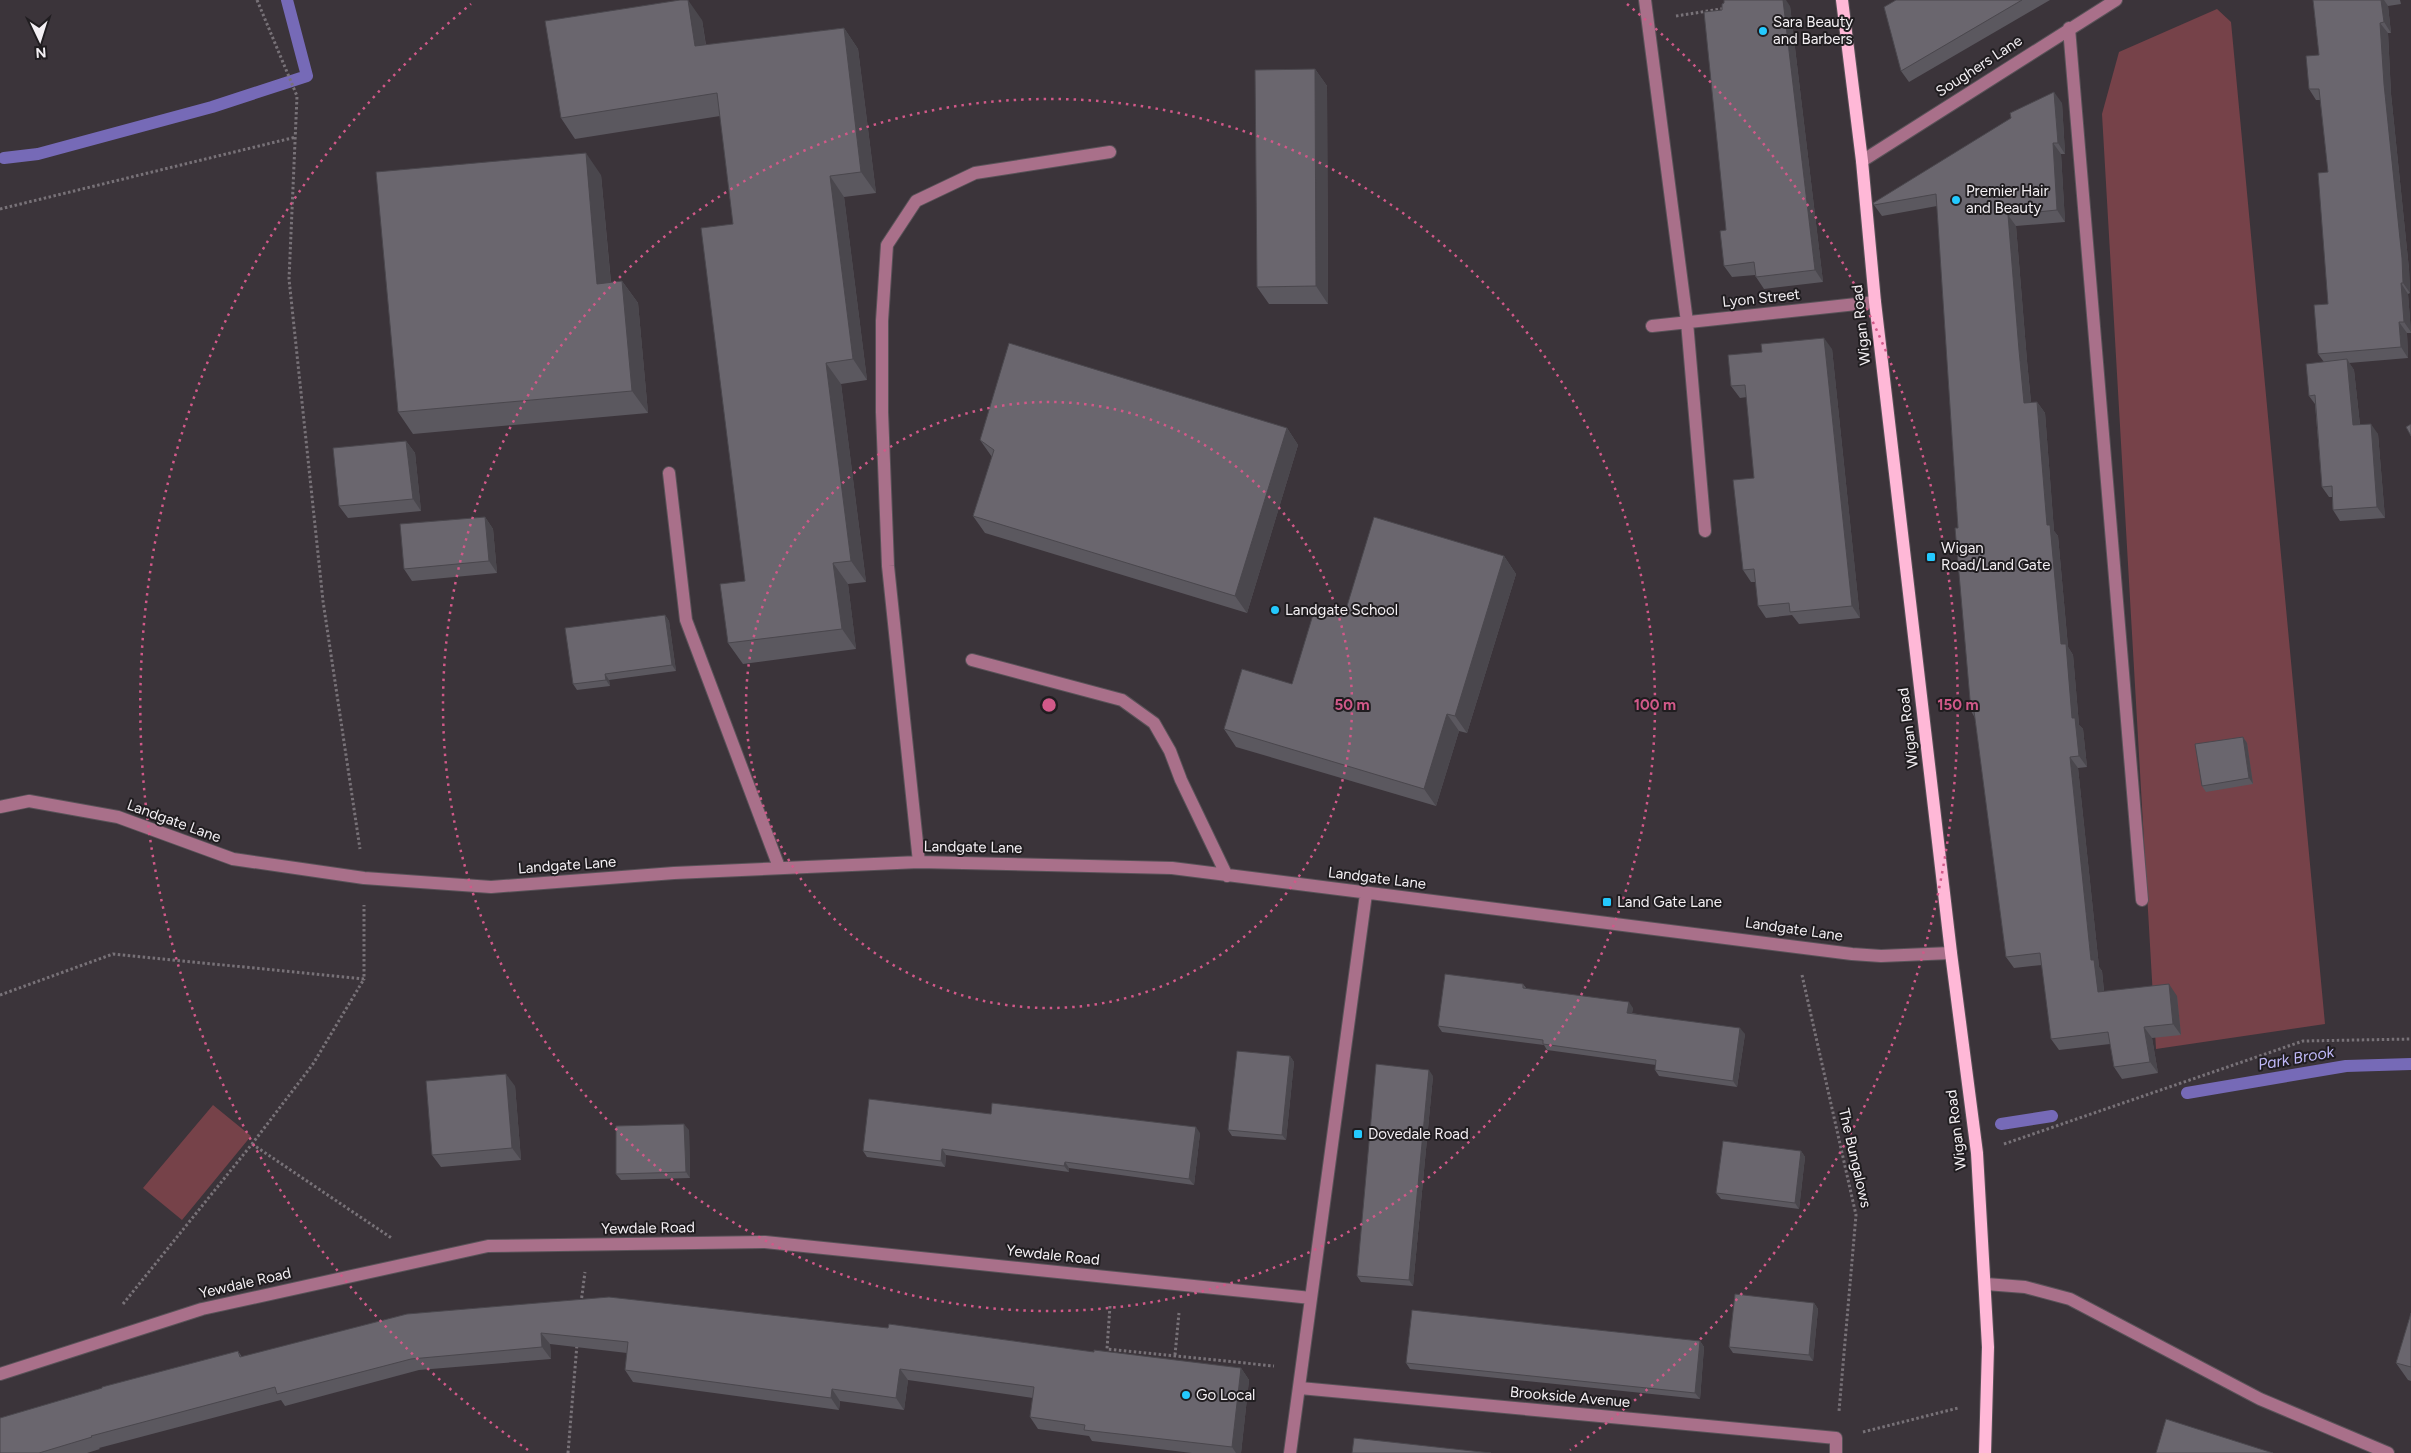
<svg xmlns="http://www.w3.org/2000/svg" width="2411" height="1453" viewBox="0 0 2411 1453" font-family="Figtree,sans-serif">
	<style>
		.green { fill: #764249 }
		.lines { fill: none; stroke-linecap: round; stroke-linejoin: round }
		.stream { stroke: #766ab7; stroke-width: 12 }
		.minor-casing { stroke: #595258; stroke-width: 14 }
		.major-casing { stroke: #595258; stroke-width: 14 }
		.path { stroke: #787278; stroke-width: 3; stroke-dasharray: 2.5 2.5; stroke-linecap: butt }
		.minor { stroke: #a9708a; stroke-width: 12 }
		.major { stroke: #ffb8d7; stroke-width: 12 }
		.wall { fill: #5b585f }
		.shaded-wall { fill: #4a474d }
		.building { fill: #6a666e; stroke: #4a474d }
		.ring { fill: none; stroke: #d15989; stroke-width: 2.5; stroke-dasharray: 2.5 5 }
		.poi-dot { fill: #24c9fe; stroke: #201d20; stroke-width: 2 }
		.labels { text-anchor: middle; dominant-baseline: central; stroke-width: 4; stroke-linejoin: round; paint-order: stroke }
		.poi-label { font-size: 15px; fill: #f4f0f4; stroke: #201d20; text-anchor: start }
		.street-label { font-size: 15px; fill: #f4f0f4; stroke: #201d20 }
		.water-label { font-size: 16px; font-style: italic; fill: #bfb8f7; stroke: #201d20 }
		.centre { fill: #d15989; stroke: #201d20; stroke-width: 2.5 }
		.ring-label { font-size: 15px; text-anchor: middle; font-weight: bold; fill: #d15989; stroke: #201d20; stroke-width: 4; stroke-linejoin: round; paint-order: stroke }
	</style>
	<rect width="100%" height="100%" fill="#3b343a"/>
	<!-- green -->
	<path class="green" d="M 2217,9 L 2231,22 L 2325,1024 L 2156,1049 L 2102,114 L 2119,52 Z
		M 213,1105 L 251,1136 L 182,1220 L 143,1188 Z"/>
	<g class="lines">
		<!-- stream -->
		<path class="stream" d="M 4,158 L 38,154 L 212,107 L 307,76 L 287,0
			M 2187,1093 L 2346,1066 L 2411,1064
			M 2001,1124 L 2052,1116"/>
		<defs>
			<path id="minor" d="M 1645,0 L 1687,322 L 1705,531
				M 2069,28 L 2142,900
				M 1862,161 L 2116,0
				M 1652,326 L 1875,302
				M 669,473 L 686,620 L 779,867
				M 972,660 L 1122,700 L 1154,723 L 1170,751 L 1181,780 L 1227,876
				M 0,807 L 29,801 L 118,817 L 233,859 L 364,878 L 491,887 L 674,873 L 919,862 L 1172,868 L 1852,954 L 1881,956 L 1951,953
				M 919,862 L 888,566 L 882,412 L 882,321 L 887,245 L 916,201 L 975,173 L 1110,152
				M 1986,1284 L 2025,1287 L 2070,1299 L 2260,1399 L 2388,1453
				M 0,1374 L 202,1309 L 488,1246 L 765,1242 L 1311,1298
				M 1300,1388 L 1836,1438 L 1836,1453
				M 1290,1453 L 1366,894"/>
			<path id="major" d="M 1842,0 L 1862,161 L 1875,302 L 1951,953 L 1977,1153 L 1988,1347 L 1985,1453"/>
		</defs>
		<!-- minor casing -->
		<use href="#minor" class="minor-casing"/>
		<!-- major casing -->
		<use href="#major" class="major-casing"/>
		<!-- path -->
		<path class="path" d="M 257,0 L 297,96 L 289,279 L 323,601 L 360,849
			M 1676,16 L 1727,8
			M 0,209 L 296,137
			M 1802,975 L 1856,1215 L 1839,1411
			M 0,995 L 113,954 L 364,979 L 364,905
			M 252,1144 L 393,1239
			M 2004,1144 L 2303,1041 L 2411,1039
			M 581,1303 L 585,1272
			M 123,1304 L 252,1144 L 313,1064 L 364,979
			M 1110,1306 L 1107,1349 L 1274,1366
			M 1175,1355 L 1179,1313
			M 1863,1432 L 1958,1408
			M 568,1453 L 577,1344"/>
		<!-- minor -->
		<use href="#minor" class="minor"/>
		<!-- major -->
		<use href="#major" class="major"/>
	</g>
	<!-- wall -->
	<path class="wall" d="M 1896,0 L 2050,0 L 1909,82 L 1901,71 Z
		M 2313,0 L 2400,0 L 2401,4 L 2388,6 L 2391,33 L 2388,33 L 2391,94 L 2409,269 L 2410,293 L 2408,294 L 2411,333 L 2407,333 L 2408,358 L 2349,363 L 2354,370 L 2360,425 L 2378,434 L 2385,518 L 2340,521 L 2333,510 L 2332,497 L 2329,497 L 2322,487 L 2315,404 L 2309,396 L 2324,362 L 2318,354 L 2328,304 L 2328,172 L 2320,100 L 2316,100 L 2309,89 L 2319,55 Z
		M 1790,6 L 1823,282 L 1764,289 L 1756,277 L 1755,275 L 1732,277 L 1724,266 L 1726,230 L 1722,10 Z
		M 702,20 L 706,45 L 844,28 L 858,49 L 876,193 L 844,197 L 867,380 L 841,384 L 866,582 L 848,584 L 856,649 L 743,664 L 728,643 L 745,581 L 733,224 L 720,116 L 575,139 L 561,118 Z
		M 1315,69 L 1327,86 L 1328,304 L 1269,304 L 1257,287 Z
		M 2062,103 L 2065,154 L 2061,154 L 2065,222 L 2016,226 L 2027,361 L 2031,402 L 2037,402 L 2045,413 L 2054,531 L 2058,536 L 2068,647 L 2073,655 L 2079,725 L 2083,729 L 2087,767 L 2078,768 L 2099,967 L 2102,971 L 2104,991 L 2177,996 L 2181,1035 L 2152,1038 L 2158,1073 L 2122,1079 L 2114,1067 L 2110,1044 L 2059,1050 L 2051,1039 L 2042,965 L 2014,968 L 2006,957 L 1975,718 L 1971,711 L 1958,528 L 1937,206 L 1882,216 L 1874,205 Z
		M 601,175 L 611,282 L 622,281 L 638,303 L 648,413 L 413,434 L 398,412 Z
		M 1832,349 L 1860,618 L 1799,624 L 1792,615 L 1766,618 L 1758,606 L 1756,582 L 1751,582 L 1743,570 L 1754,478 L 1747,397 L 1740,398 L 1731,386 Z
		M 1287,428 L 1298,445 L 1247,613 L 985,533 L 973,516 L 992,457 L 980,440 Z
		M 406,441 L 415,453 L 421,511 L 348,518 L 339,506 Z
		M 485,517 L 493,529 L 497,573 L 412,581 L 404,569 Z
		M 1504,556 L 1516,574 L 1467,733 L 1459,731 L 1436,806 L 1236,747 L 1224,729 L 1292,684 L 1344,616 Z
		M 665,615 L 669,621 L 676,671 L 609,680 L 610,686 L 577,690 L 573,684 Z
		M 2243,737 L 2247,743 L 2253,784 L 2206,792 L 2202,786 Z
		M 1523,984 L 1527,989 L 1633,1008 L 1632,1013 L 1745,1034 L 1737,1087 L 1659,1076 L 1655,1070 L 1656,1065 L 1547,1050 L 1544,1045 L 1442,1032 L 1438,1026 Z
		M 1290,1056 L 1294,1062 L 1286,1140 L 1232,1136 L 1228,1130 Z
		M 1433,1076 L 1413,1286 L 1361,1282 L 1357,1276 Z
		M 515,1086 L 521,1160 L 441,1167 L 432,1155 Z
		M 991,1114 L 1200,1133 L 1194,1185 L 1069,1168 L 1069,1172 L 946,1155 L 945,1167 L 867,1157 L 863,1151 Z
		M 689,1130 L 690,1178 L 621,1180 L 616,1174 Z
		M 1801,1151 L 1805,1157 L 1799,1209 L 1721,1199 L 1716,1193 Z
		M 1814,1303 L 1818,1309 L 1813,1361 L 1733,1353 L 1729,1347 Z
		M 2411,1313 L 2411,1381 L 2408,1380 L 2396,1363 Z
		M 407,1314 L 1094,1352 L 1241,1368 L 1249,1380 L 1241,1453 L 1192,1453 L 1092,1441 L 1089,1436 L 1038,1429 L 1030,1417 L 1033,1398 L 908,1380 L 904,1410 L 840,1401 L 839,1410 L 633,1382 L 625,1370 L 627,1353 L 550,1344 L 551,1359 L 419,1370 L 285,1406 L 281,1400 L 99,1448 L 100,1449 L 87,1453 L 0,1453 L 238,1351 L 242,1357 Z
		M 1700,1341 L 1704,1347 L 1700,1399 L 1410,1369 L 1406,1363 Z"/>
	<!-- shaded-wall -->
	<path class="shaded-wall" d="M 688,0 L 702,20 L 709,67 L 695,46 Z
		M 1783,0 L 1786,0 L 1790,6 L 1823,282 L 1815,270 Z
		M 2381,0 L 2384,0 L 2388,6 L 2391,33 L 2384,22 Z
		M 2380,23 L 2388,33 L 2391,94 L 2409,269 L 2410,293 L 2403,283 L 2384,84 Z
		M 844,28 L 858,49 L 876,193 L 861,172 Z
		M 1315,69 L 1327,86 L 1328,304 L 1316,286 Z
		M 2054,92 L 2062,103 L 2065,154 L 2058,143 Z
		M 2053,143 L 2061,154 L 2065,222 L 2057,210 Z
		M 586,153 L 601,175 L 613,306 L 597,284 Z
		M 830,176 L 844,197 L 867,380 L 853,359 Z
		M 2008,215 L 2016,226 L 2027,361 L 2032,414 L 2024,403 L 2019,350 Z
		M 622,281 L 638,303 L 648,413 L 632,391 Z
		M 2401,283 L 2408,294 L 2411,332 L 2404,322 Z
		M 2399,322 L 2407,333 L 2408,358 L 2401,347 Z
		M 1824,338 L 1832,349 L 1860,618 L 1852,606 Z
		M 2347,359 L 2354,370 L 2361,435 L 2353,425 Z
		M 826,363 L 841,384 L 866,582 L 851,561 Z
		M 2037,402 L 2045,413 L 2054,531 L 2058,536 L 2068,647 L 2073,655 L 2079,725 L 2083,729 L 2087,767 L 2079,756 L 2072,718 L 2061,644 L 2047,525 Z
		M 2371,424 L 2378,434 L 2385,518 L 2377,507 Z
		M 1287,428 L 1298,445 L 1247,613 L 1235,596 Z
		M 406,441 L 415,453 L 421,511 L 413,499 Z
		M 485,517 L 493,529 L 497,573 L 489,561 Z
		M 1504,556 L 1516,574 L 1467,733 L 1455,716 Z
		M 833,563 L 848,584 L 856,649 L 842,629 Z
		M 665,615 L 669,621 L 676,671 L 672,665 Z
		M 605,674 L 609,680 L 610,686 L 606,680 Z
		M 1447,714 L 1459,731 L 1436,806 L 1424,789 Z
		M 2243,737 L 2247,743 L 2253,784 L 2249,778 Z
		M 2070,757 L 2078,768 L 2099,967 L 2102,971 L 2105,1003 L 2098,992 L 2091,960 Z
		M 2169,984 L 2177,996 L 2181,1035 L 2173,1024 Z
		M 1629,1002 L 1633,1008 L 1631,1019 L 1627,1013 Z
		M 2144,1027 L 2152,1038 L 2158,1073 L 2150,1062 Z
		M 1740,1028 L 1745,1034 L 1737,1087 L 1733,1081 Z
		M 1290,1056 L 1294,1062 L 1286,1140 L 1282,1135 Z
		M 1429,1070 L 1433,1076 L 1413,1286 L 1409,1280 Z
		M 506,1074 L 515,1086 L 521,1160 L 512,1148 Z
		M 684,1124 L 689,1130 L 690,1178 L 686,1172 Z
		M 1196,1127 L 1200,1133 L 1194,1185 L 1189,1179 Z
		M 942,1149 L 946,1155 L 945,1167 L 941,1161 Z
		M 1801,1151 L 1805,1157 L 1799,1209 L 1795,1203 Z
		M 1065,1162 L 1069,1168 L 1069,1172 L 1064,1166 Z
		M 1814,1303 L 1818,1309 L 1813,1361 L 1809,1355 Z
		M 541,1333 L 550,1344 L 551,1359 L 542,1347 Z
		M 1700,1341 L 1704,1347 L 1700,1399 L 1695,1393 Z
		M 1241,1368 L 1249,1380 L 1241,1453 L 1236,1453 L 1232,1447 Z
		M 900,1369 L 908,1380 L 904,1410 L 896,1398 Z
		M 832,1389 L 840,1401 L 839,1410 L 831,1398 Z"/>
	<!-- building -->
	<path class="building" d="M 680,0 L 688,0 L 695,46 L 844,28 L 861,172 L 830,176 L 853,359 L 826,363 L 851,561 L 833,563 L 842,629 L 728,643 L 720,584 L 745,581 L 701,228 L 733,224 L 717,93 L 561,118 L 545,21 Z
		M 1724,0 L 1783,0 L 1815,270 L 1756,277 L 1754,262 L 1724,266 L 1720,231 L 1726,230 L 1704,12 L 1722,10 L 1722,4 L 1724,3 Z
		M 1896,0 L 2022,0 L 1901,71 L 1884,7 Z
		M 2313,0 L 2381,0 L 2384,22 L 2380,23 L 2384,84 L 2402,258 L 2403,283 L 2401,283 L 2404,322 L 2399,322 L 2401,347 L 2318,354 L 2314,305 L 2328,304 L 2318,173 L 2328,172 L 2319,89 L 2309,89 L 2306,56 L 2319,55 Z
		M 1315,69 L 1316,286 L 1257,287 L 1255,70 Z
		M 2054,92 L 2058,143 L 2053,143 L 2057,210 L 2008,215 L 2019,350 L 2024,403 L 2037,402 L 2047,525 L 2050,525 L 2061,644 L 2066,644 L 2072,718 L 2075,718 L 2079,756 L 2070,757 L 2091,960 L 2094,960 L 2098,992 L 2169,984 L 2173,1024 L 2144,1027 L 2150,1062 L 2114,1067 L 2108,1032 L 2051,1039 L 2040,953 L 2006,957 L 1974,711 L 1971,711 L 1955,528 L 1958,528 L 1936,194 L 1874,205 L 1873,203 L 2011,118 L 2010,113 Z
		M 586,153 L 597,284 L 622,281 L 632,391 L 398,412 L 376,172 Z
		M 1824,338 L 1852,606 L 1790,612 L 1789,603 L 1758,606 L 1754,569 L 1743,570 L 1733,480 L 1754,478 L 1745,385 L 1731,386 L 1728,355 L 1762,352 L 1761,344 Z
		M 1009,343 L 1287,428 L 1235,596 L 973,516 L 994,450 L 980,440 Z
		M 2347,359 L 2353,425 L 2371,424 L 2377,507 L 2333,510 L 2332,486 L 2322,487 L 2315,395 L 2309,396 L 2306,364 Z
		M 2411,424 L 2411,436 L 2406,427 Z
		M 406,441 L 413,499 L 339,506 L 333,448 Z
		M 485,517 L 489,561 L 404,569 L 400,524 Z
		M 1374,517 L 1504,556 L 1455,716 L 1447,714 L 1424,789 L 1224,729 L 1242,669 L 1292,684 L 1315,608 L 1344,616 Z
		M 665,615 L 672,665 L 605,674 L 606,680 L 573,684 L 565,628 Z
		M 2243,737 L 2249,778 L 2202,786 L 2195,744 Z
		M 1445,974 L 1523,984 L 1523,988 L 1629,1002 L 1627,1013 L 1740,1028 L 1733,1081 L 1655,1070 L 1656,1060 L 1543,1044 L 1543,1040 L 1438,1026 Z
		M 1237,1051 L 1290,1056 L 1282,1135 L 1228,1130 Z
		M 1376,1064 L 1429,1070 L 1409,1280 L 1357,1276 Z
		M 506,1074 L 512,1148 L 432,1155 L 426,1081 Z
		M 869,1099 L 991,1114 L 992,1103 L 1196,1127 L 1189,1179 L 1065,1162 L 1064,1166 L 942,1149 L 941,1161 L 863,1151 Z
		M 684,1124 L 686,1172 L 616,1174 L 616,1126 Z
		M 1723,1141 L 1801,1151 L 1795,1203 L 1716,1193 Z
		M 1735,1294 L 1814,1303 L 1809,1355 L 1729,1347 Z
		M 609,1297 L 888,1328 L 889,1324 L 1094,1352 L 1094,1350 L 1241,1368 L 1232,1447 L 1084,1430 L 1085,1425 L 1030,1417 L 1034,1387 L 900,1369 L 896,1398 L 832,1389 L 831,1398 L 625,1370 L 628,1342 L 541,1333 L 542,1347 L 411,1359 L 277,1394 L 275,1387 L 91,1436 L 92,1437 L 39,1453 L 0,1453 L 0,1418 L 102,1388 L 102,1387 L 238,1351 L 240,1357 L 407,1314 Z
		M 1412,1310 L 1700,1341 L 1695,1393 L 1406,1363 Z
		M 2411,1313 L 2411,1367 L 2396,1363 Z
		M 2166,1419 L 2273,1453 L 2156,1453 Z
		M 1354,1438 L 1491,1453 L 1352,1453 Z"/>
	<!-- distance rings -->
	<g class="ring">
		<circle cx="1049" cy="705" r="303"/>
		<circle cx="1049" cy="705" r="606"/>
		<path d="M528 1450A909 909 0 0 1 471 4M1627 4A909 909 0 0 1 1570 1450"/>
	</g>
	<!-- markers -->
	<g class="poi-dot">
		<circle cx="1763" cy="31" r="5"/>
		<circle cx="1956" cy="200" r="5"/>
		<rect x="1926" y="552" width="10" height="10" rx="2.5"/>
		<circle cx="1275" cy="610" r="5"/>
		<rect x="1602" y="897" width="10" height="10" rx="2.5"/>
		<rect x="1353" y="1129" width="10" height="10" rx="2.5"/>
		<circle cx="1186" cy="1395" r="5"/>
	</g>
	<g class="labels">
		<!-- poi labels -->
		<g class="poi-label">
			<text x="1773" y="22">Sara Beauty<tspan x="1773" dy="17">and Barbers</tspan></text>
			<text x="1966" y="191">Premier Hair<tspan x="1966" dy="17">and Beauty</tspan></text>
			<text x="1941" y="548">Wigan<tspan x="1941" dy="17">Road/Land Gate</tspan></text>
			<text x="1285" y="610">Landgate School</text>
			<text x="1617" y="902">Land Gate Lane</text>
			<text x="1368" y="1134">Dovedale Road</text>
			<text x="1196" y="1395">Go Local</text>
		</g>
		<!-- street labels -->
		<g class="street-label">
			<text transform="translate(1979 66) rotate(-33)">Soughers Lane</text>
			<text transform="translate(1761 298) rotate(-6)">Lyon Street</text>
			<text transform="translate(1861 325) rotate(-96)">Wigan Road</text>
			<text transform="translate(1908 728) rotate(-97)">Wigan Road</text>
			<text transform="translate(174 821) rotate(20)">Landgate Lane</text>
			<text transform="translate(973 847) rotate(1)">Landgate Lane</text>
			<text transform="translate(567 865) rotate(-4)">Landgate Lane</text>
			<text transform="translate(1377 878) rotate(7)">Landgate Lane</text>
			<text transform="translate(1794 929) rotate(8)">Landgate Lane</text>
			<text transform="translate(1956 1130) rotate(-97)">Wigan Road</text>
			<text transform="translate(1855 1158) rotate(77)">The Bungalows</text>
			<text transform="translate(648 1228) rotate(-1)">Yewdale Road</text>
			<text transform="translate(1053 1255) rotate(6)">Yewdale Road</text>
			<text transform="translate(245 1283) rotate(-13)">Yewdale Road</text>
			<text transform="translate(1570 1397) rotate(5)">Brookside Avenue</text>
		</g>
		<!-- water labels -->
		<g class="water-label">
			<text transform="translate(2296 1058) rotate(-10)">Park Brook</text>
		</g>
	</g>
	<circle cx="1049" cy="705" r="8" class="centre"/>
	<g class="ring-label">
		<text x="1352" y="710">50 m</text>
		<text x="1655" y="710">100 m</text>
		<text x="1958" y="710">150 m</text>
	</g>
	<!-- north arrow -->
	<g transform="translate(40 40) rotate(176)" stroke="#201d20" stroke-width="4" paint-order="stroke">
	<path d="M0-4L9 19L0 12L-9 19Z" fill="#f4f0f4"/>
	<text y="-8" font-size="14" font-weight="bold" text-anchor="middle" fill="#f4f0f4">N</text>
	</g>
</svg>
